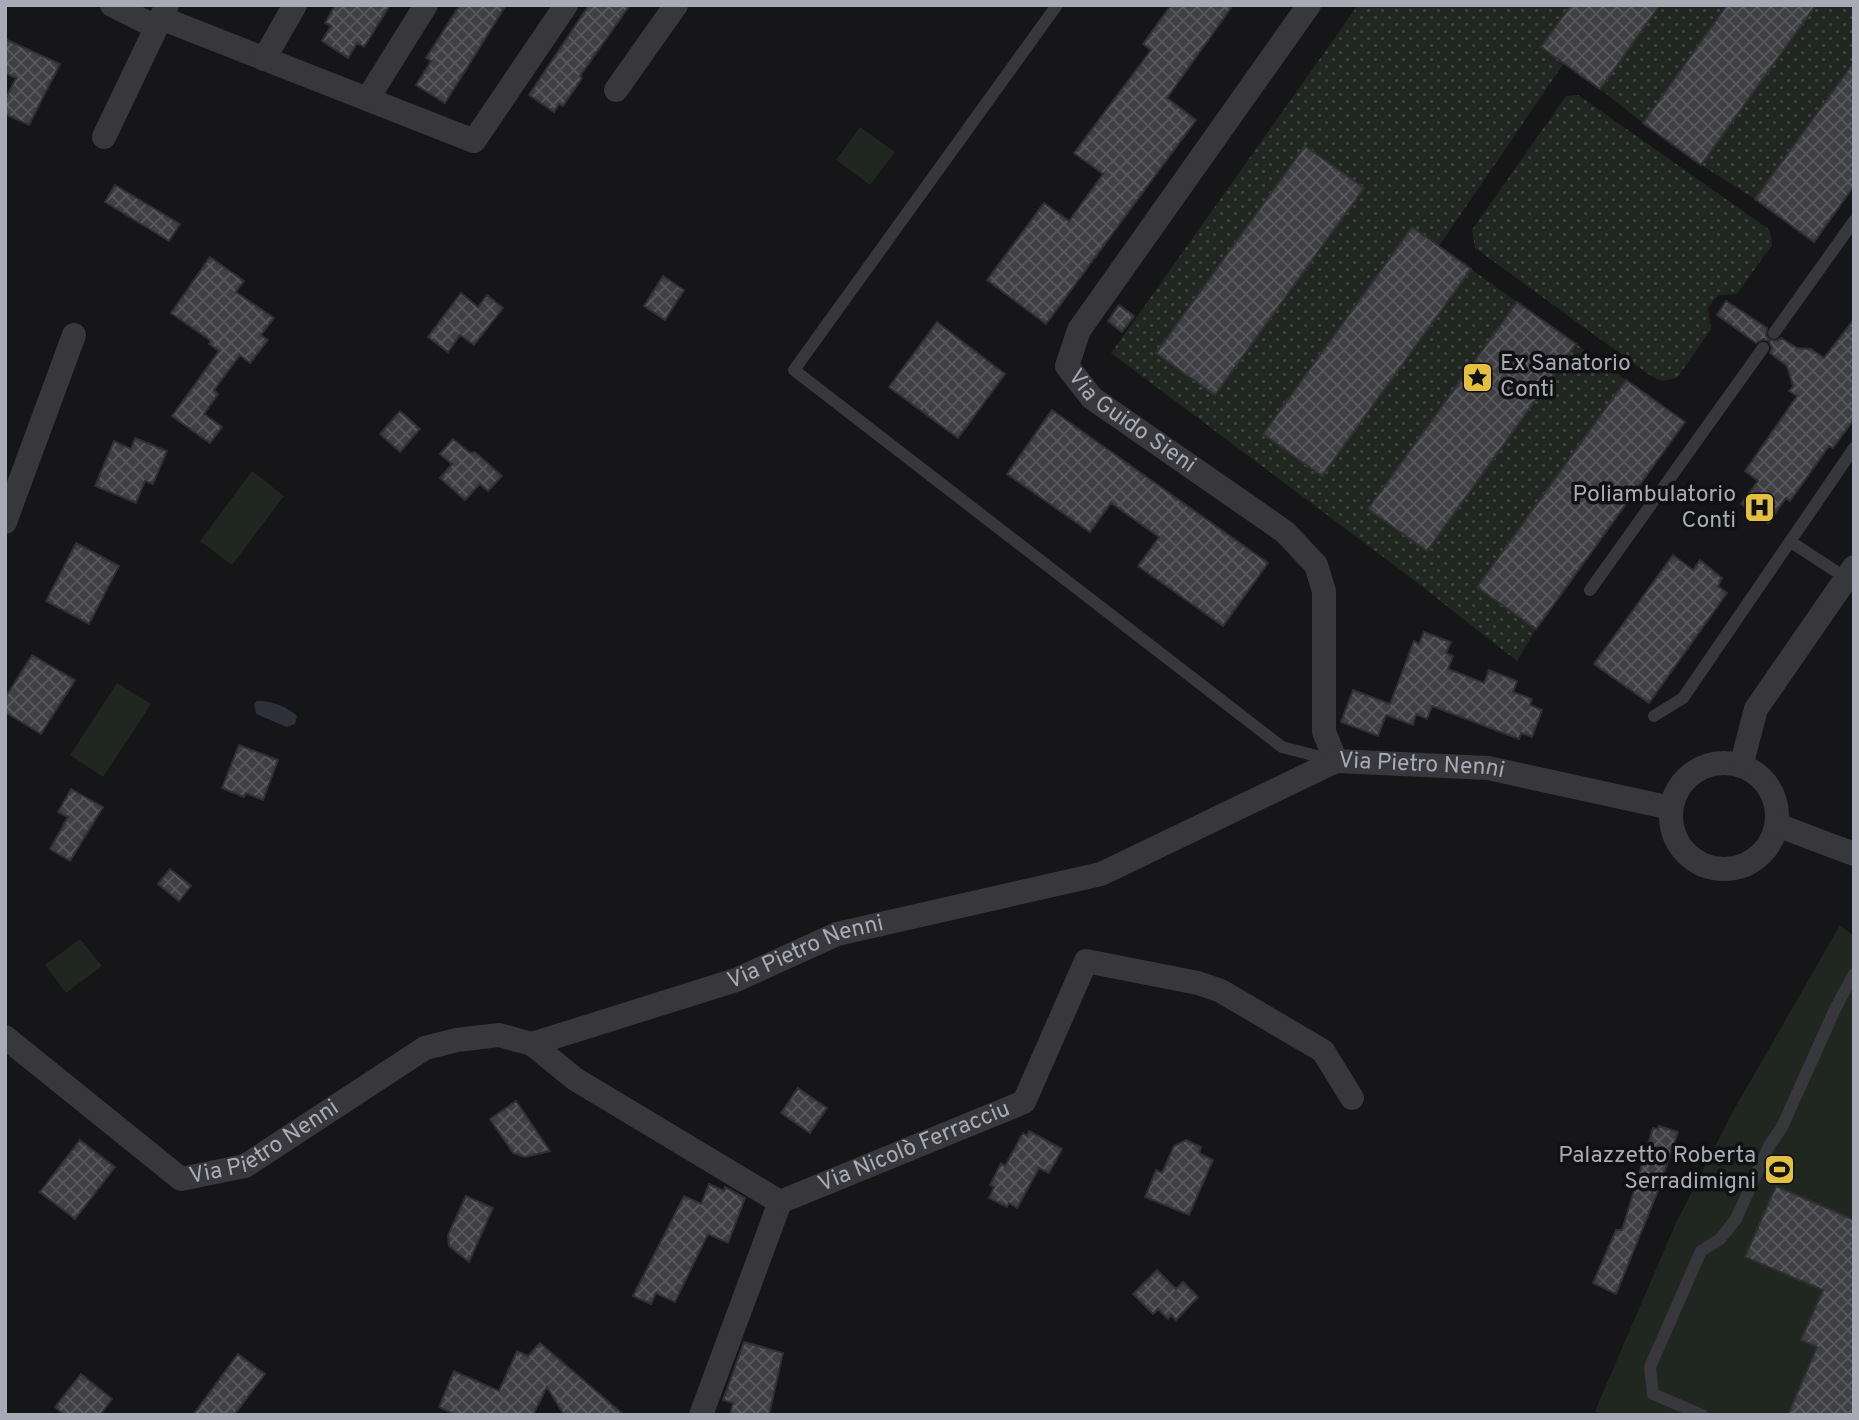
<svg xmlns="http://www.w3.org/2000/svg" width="1859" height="1420" viewBox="0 0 1859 1420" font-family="Overpass,sans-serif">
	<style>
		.grass { fill: url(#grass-dots); fill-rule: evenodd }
		.park { fill: #202721 }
		.water { fill: #2d323a }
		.building { fill: url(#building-cross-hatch); stroke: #303033; stroke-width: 2 }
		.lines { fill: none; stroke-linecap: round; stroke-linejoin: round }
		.service { stroke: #37373c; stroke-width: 12 }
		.minor { stroke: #37373c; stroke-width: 24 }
		.labels { text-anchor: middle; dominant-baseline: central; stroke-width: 7; stroke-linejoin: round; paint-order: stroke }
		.poi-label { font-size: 23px; fill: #a8abb6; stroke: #111012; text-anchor: end }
		.street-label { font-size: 23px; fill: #a8abb6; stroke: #111012 }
	</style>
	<defs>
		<pattern id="grass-dots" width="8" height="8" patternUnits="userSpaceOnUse" patternTransform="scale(1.75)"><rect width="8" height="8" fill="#202721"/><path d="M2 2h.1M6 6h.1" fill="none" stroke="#3e443f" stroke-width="1.8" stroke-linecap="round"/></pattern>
		<pattern id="building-cross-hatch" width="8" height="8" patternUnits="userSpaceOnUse" patternTransform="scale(1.75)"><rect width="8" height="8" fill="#404044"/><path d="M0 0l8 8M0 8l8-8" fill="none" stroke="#59595d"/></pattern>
	</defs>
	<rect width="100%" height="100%" fill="#161517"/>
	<!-- grass -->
	<path class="grass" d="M 1358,5 L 1571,5 L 1541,47 L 1564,63 L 1439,246 L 1263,434 L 1322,476 L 1471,269 L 1517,302 L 1368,508 L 1427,550 L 1576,344 L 1626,380 L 1478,587 L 1536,629 L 1517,661 L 1406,574 L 1111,353 ZM 1305,146 L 1364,188 L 1215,395 L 1156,353 Z
		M 1660,5 L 1727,5 L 1643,123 L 1600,89 Z
		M 1816,5 L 1854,5 L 1854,62 L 1755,199 L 1701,165 Z
		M 1578,95 L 1770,230 L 1772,245 L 1737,294 L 1718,295 L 1708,308 L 1711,329 L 1677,378 L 1662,381 L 1651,376 L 1475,248 L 1472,230 L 1566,96 Z"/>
	<!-- park -->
	<path class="park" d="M 860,127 L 895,152 L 870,185 L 836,160 Z
		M 252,471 L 284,496 L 232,565 L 200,541 Z
		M 117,683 L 151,704 L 103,777 L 70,755 Z
		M 1840,925 L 1854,936 L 1854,1415 L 1603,1415 L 1595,1411 L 1675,1225 L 1732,1113 Z
		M 80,939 L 102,966 L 66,993 L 45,965 Z"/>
	<!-- water -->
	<path class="water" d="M 257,701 C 271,700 288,707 297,716 L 295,724 L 287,727 L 256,714 L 254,704 Z"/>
	<!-- building -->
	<path class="building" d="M 335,5 L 390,5 L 364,47 L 357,43 L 348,58 L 322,41 L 331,26 L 325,23 Z
		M 460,5 L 506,5 L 445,103 L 416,85 L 431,61 L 426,58 Z
		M 589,5 L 630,5 L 580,76 L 582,78 L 563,106 L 559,104 L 554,112 L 529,95 Z
		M 1171,5 L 1233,5 L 1167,98 L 1196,120 L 1046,324 L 987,280 L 1044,203 L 1069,221 L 1103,174 L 1074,153 L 1151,50 L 1143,44 Z
		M 1571,5 L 1660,5 L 1600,89 L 1541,47 Z
		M 1727,5 L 1816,5 L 1701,165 L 1643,123 Z
		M 5,39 L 60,64 L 29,125 L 5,114 L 5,100 L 16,78 L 5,73 Z
		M 1854,62 L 1854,186 L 1814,242 L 1755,199 Z
		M 1305,146 L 1364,188 L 1215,395 L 1156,353 Z
		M 115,185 L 180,224 L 169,241 L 105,202 Z
		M 1412,227 L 1471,269 L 1322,476 L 1263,434 Z
		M 210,257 L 244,281 L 236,292 L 274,318 L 261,335 L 268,340 L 250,363 L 240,355 L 214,390 L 218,394 L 204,414 L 222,427 L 210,443 L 172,416 L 219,351 L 209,344 L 211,341 L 171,313 Z
		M 663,276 L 684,290 L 665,320 L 644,306 Z
		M 461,293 L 478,307 L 487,295 L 503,308 L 474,345 L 460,335 L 448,352 L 428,337 Z
		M 1726,301 L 1767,328 L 1766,336 L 1770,340 L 1777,341 L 1781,338 L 1797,348 L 1811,349 L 1824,358 L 1854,319 L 1854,419 L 1833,448 L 1829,446 L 1790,501 L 1786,498 L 1768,523 L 1741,504 L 1758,481 L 1745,471 L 1797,396 L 1789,391 L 1793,386 L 1787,366 L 1770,353 L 1772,348 L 1769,341 L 1763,339 L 1756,343 L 1717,315 Z
		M 1517,302 L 1576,344 L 1427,551 L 1368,509 Z
		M 1119,305 L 1134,316 L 1122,332 L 1108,321 Z
		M 937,322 L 1005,374 L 958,438 L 889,387 Z
		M 1626,380 L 1685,422 L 1536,629 L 1477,587 Z
		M 1052,410 L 1268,563 L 1223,626 L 1138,566 L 1159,537 L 1111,503 L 1090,532 L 1007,474 Z
		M 400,411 L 420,429 L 400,452 L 380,434 Z
		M 135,438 L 167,451 L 153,484 L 145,481 L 136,503 L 95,486 L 114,441 L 131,449 Z
		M 453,439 L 470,453 L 475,452 L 502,476 L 488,491 L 480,484 L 465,500 L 440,478 L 452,464 L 440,454 Z
		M 76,543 L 119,566 L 89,624 L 46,601 Z
		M 1673,555 L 1693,570 L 1700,560 L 1722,578 L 1718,586 L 1727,593 L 1649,703 L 1594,664 Z
		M 1424,632 L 1451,642 L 1446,653 L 1453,656 L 1448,669 L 1484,683 L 1489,670 L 1517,681 L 1513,692 L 1532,699 L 1530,705 L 1542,710 L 1532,737 L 1521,733 L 1519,739 L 1432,706 L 1427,719 L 1416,714 L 1413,725 L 1386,715 L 1378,736 L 1341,722 L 1353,690 L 1390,704 L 1414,641 L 1419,644 Z
		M 32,655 L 75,680 L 41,734 L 5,712 L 5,698 Z
		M 239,745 L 278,760 L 263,800 L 246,793 L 244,797 L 222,788 Z
		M 71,789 L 103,807 L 70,861 L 50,849 L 68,817 L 58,812 Z
		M 170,869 L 191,886 L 179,901 L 158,884 Z
		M 798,1088 L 827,1108 L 810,1133 L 781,1113 Z
		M 516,1101 L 550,1151 L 525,1157 L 513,1153 L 490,1119 Z
		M 1659,1126 L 1678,1132 L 1658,1191 L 1616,1294 L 1593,1283 L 1616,1230 L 1622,1230 L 1653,1128 L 1658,1129 Z
		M 1029,1131 L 1062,1149 L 1049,1173 L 1039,1168 L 1017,1208 L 1009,1203 L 1007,1207 L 989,1198 L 994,1187 L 990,1185 L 1001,1163 L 1005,1166 L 1023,1133 L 1027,1136 Z
		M 80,1140 L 115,1167 L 75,1219 L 40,1192 Z
		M 1186,1140 L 1201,1147 L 1199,1153 L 1213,1160 L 1189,1215 L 1145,1197 L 1156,1170 L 1162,1173 L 1174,1146 Z
		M 709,1184 L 724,1191 L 725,1187 L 745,1198 L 728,1243 L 708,1234 L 675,1302 L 656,1293 L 651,1304 L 633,1296 L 684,1196 L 701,1204 Z
		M 1776,1186 L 1854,1220 L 1854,1415 L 1788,1415 L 1817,1347 L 1801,1340 L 1823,1290 L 1745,1257 Z
		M 466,1196 L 493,1208 L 469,1262 L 449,1246 L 448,1235 Z
		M 1157,1270 L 1176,1289 L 1183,1282 L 1198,1297 L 1176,1320 L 1171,1315 L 1168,1319 L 1158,1309 L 1153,1314 L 1133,1294 Z
		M 744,1342 L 783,1353 L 769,1415 L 730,1415 L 733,1403 L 723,1400 Z
		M 540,1343 L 624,1415 L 564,1415 L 547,1387 L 533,1415 L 456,1415 L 439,1407 L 454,1371 L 499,1391 L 517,1351 L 528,1356 Z
		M 238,1354 L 265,1374 L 234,1415 L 193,1415 Z
		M 81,1374 L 112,1399 L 100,1415 L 64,1415 L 55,1407 Z"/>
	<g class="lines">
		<!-- service -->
		<path class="service" d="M 1057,5 L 794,370 L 1282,747 L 1332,760
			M 1774,333 L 1854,221
			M 1791,542 L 1846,578
			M 1590,590 L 1763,348
			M 1654,716 L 1683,698 L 1854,448
			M 1702,1415 L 1653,1394 L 1650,1367 L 1701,1251 L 1720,1239 L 1736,1219 L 1769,1146 L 1782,1127 L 1836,1007 L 1854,974"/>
		<!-- minor -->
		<g class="minor">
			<path d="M 112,5 L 156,27"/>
			<path id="s1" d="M 1309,5 L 1079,330 L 1067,366 L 1092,398 L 1285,532 L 1316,565 L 1324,591 L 1324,732 L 1336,761"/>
			<path d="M 161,18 L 474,141 L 566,5"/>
			<path d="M 264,59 L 295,5"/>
			<path d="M 616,90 L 676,5"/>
			<path d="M 368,98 L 426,5"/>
			<path d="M 104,137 L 167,5"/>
			<path d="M 5,522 L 74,335"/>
			<circle cx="1724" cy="816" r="53"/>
			<path d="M 1741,766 L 1756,709 L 1854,567"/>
			<path d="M 1777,825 L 1854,854"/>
			<path id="s2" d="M 5,1037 L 181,1179 L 245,1166 L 425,1048 L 457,1040 L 499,1035 L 532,1044 L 736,980 L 837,934 L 1101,874 L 1336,761 L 1488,768 L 1671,808"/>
			<path d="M 532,1044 L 575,1079 L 780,1202 L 701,1415"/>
			<path id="s3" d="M 780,1202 L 1024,1102 L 1086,961 L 1198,983 L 1221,991 L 1323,1051 L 1352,1098"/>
		</g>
	</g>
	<!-- icons -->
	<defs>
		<symbol id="sight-square" viewBox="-11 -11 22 22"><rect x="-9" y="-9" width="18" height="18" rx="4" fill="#e4c041" stroke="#111012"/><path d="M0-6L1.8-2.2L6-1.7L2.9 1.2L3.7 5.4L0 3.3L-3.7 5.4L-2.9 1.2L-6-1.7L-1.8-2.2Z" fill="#111"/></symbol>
		<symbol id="hospital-square" viewBox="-11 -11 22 22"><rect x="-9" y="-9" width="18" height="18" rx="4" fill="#e4c041" stroke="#111012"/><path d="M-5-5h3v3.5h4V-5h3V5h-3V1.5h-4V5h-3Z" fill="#111"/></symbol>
		<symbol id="stadium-square" viewBox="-11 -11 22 22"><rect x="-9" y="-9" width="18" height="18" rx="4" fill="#e4c041" stroke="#111012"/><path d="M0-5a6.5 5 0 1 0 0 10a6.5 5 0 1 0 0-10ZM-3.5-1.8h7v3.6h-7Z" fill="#111"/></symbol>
	</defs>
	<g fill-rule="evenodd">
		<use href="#sight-square" x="1460" y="360" width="35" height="35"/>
		<use href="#hospital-square" x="1742" y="490" width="35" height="35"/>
		<use href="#stadium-square" x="1762" y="1152" width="35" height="35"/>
	</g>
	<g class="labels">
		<!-- poi labels -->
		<g class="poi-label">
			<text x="1500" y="364" text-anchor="start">Ex Sanatorio<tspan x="1500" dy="26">Conti</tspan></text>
			<text x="1736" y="495">Poliambulatorio<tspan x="1736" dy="26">Conti</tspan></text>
			<text x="1756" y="1156">Palazzetto Roberta<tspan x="1756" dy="26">Serradimigni</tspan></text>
		</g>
		<!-- street labels -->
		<g class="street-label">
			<text stroke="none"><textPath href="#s1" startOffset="522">Via Guido Sieni</textPath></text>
			<text stroke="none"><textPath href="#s2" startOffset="1558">Via Pietro Nenni</textPath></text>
			<text stroke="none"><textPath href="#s2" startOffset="905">Via Pietro Nenni</textPath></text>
			<text stroke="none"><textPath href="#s2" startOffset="318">Via Pietro Nenni</textPath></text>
			<text stroke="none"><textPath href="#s3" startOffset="145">Via Nicolò Ferracciu</textPath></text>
		</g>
	</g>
	<!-- border -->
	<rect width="1859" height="1420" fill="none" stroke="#a8abb6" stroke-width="14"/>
</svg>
